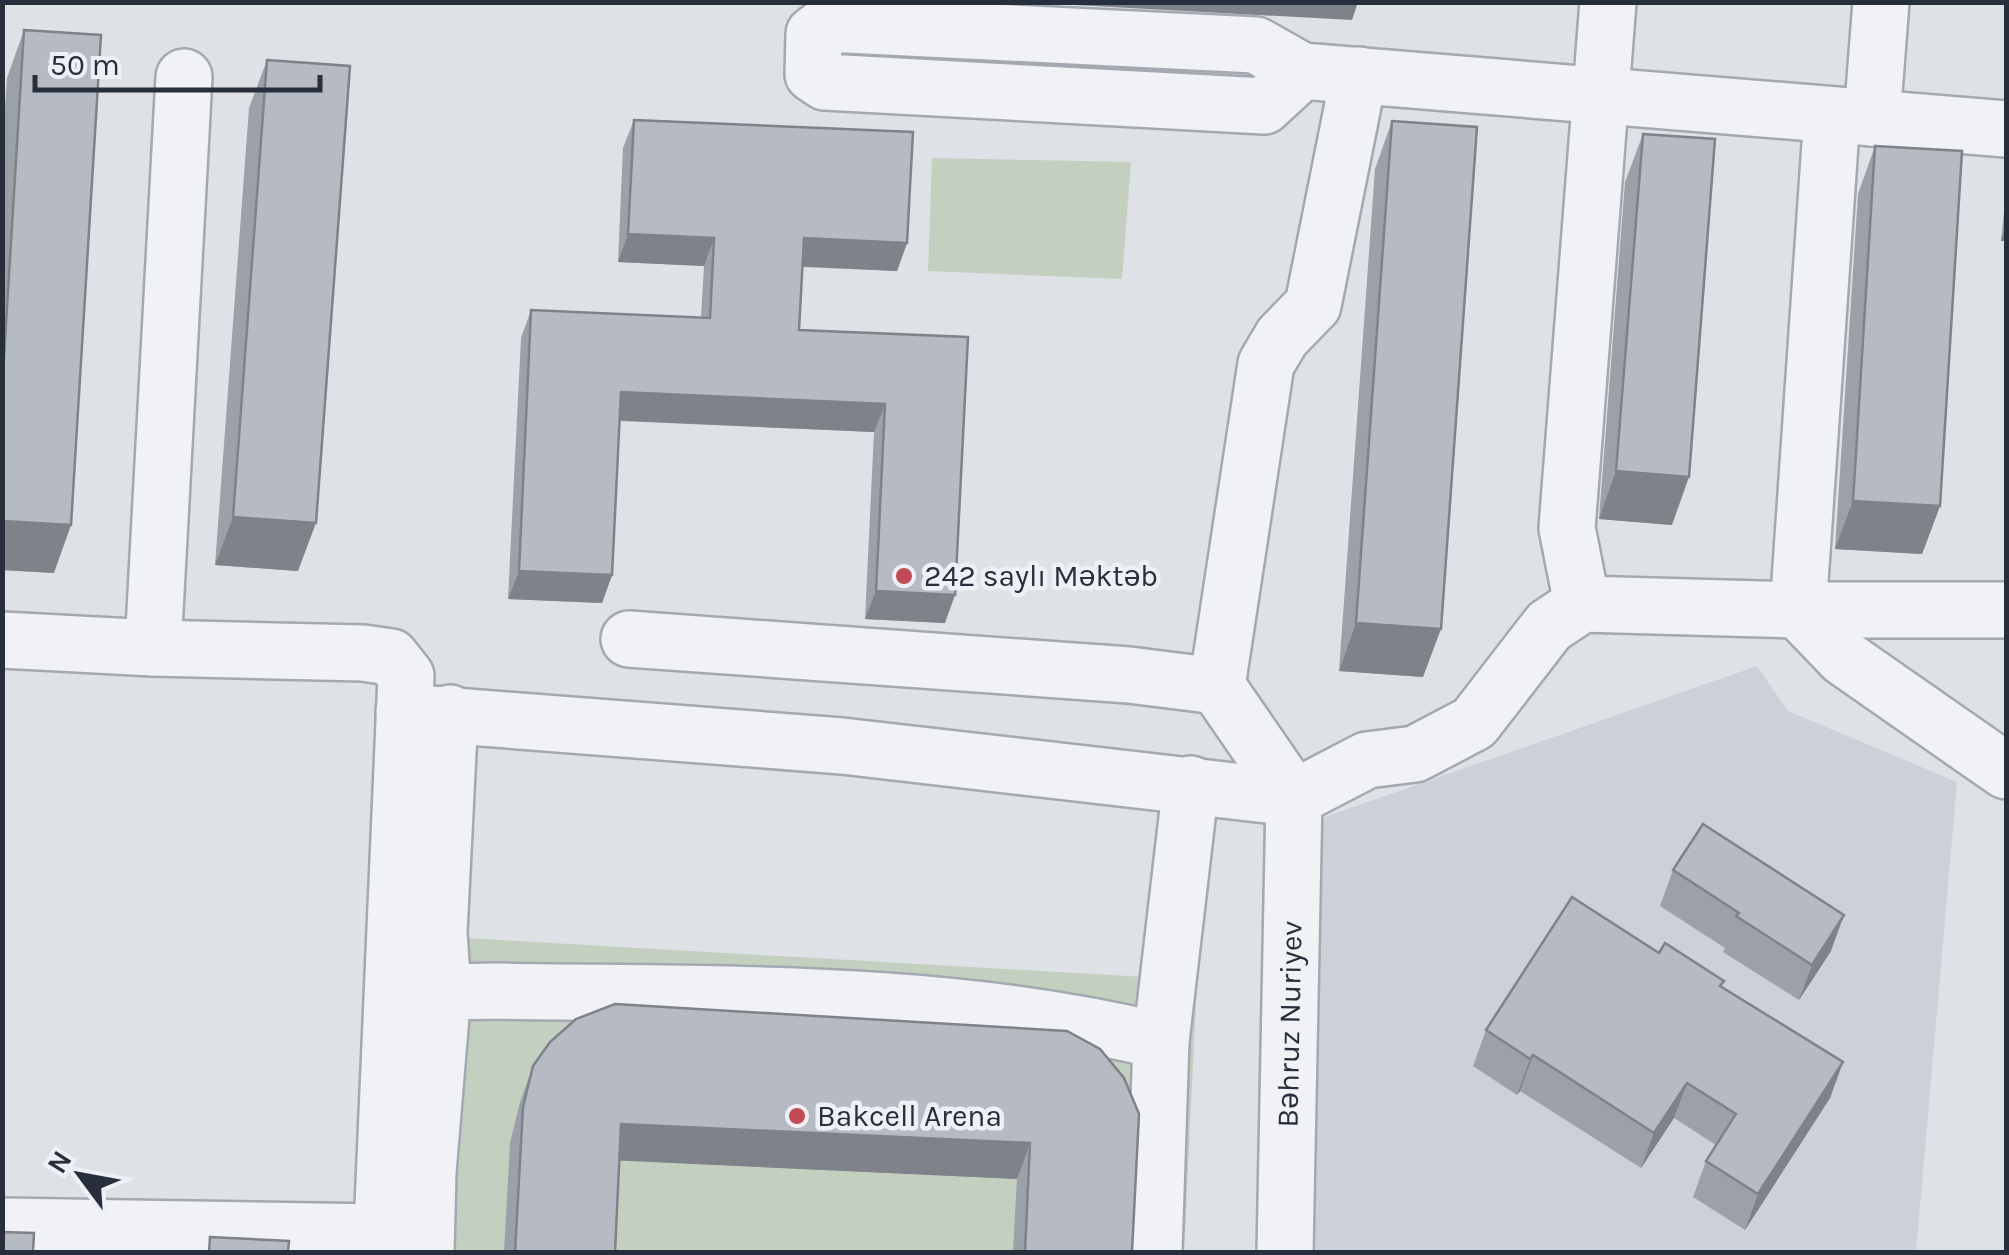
<svg xmlns="http://www.w3.org/2000/svg" width="2009" height="1255" viewBox="0 0 2009 1255" font-family="Karla,sans-serif">
	<style>
		.built { fill: #ccd0d8 }
		.green { fill: #c3d0c0 }
		.lines { fill: none; stroke-linecap: round; stroke-linejoin: round }
		.minor-casing { stroke: #a4a8b0; stroke-width: 60 }
		.minor { stroke: #f0f2f5; stroke-width: 55 }
		.wall { fill: #9ca0a8 }
		.shaded-wall { fill: #7f8288 }
		.building { fill: #b5bac3; stroke: #7f8288; stroke-width: 2.5 }
		.poi-dot { fill: #c34b59; stroke: #edf0f4; stroke-width: 4 }
		.labels { text-anchor: middle; dominant-baseline: central; stroke-width: 9; stroke-linejoin: round; paint-order: stroke }
		.poi-label { font-size: 30px; fill: #282f3c; stroke: #edf0f4; text-anchor: start }
		.street-label { font-size: 30px; fill: #282f3c; stroke: #edf0f4 }
	</style>
	<rect width="100%" height="100%" fill="#dee1e6"/>
	<!-- built -->
	<path class="built" d="M 1757,666 L 1788,711 L 1957,782 L 1916,1252 L 1305,1252 L 1322,818 Z"/>
	<!-- green -->
	<path class="green" d="M 932,158 L 1131,162 L 1122,279 L 928,271 Z
		M 412,935 L 1197,980 L 1184,1252 L 398,1252 Z"/>
	<g class="lines">
		<defs>
			<g id="minor">
				<path d="M 1302,71 L 1264,106 L 825,82 L 813,74 L 814,34 L 827,24 L 1256,45 L 1302,71 L 2006,129"/>
				<path d="M 1832,115 L 1798,610 L 2006,610"/>
				<path d="M 1872,118 L 1881,2"/>
				<path d="M 1582,604 L 1567,528 L 1608,2"/>
				<path d="M 629,639 L 1129,675 L 1217,686"/>
				<path d="M 2,640 L 153,648 L 363,653 L 391,657 L 406,676 L 381,1252"/>
				<path d="M 153,648 L 184,77"/>
				<path d="M 404,712 L 842,746 L 1294,798 L 1367,760 L 1415,754 L 1474,723 L 1549,626 L 1582,604 L 1798,610 L 1844,658 L 2006,771"/>
				<path d="M 1294,798 L 1217,686 L 1266,364 L 1282,337 L 1313,305 L 1359,75"/>
				<path d="M 443,992 L 439,932 L 450,713"/>
				<path d="M 1161,1041 L 1191,784"/>
				<path d="M 2,1226 L 382,1232"/>
				<path d="M 426,1252 L 428,1172 L 443,992 L 498,991 C 720,995 944,988 1161,1041 L 1154,1252"/>
				<path id="s1" d="M 1285,1252 L 1294,798"/>
			</g>
		</defs>
		<!-- minor casing -->
		<use href="#minor" class="minor-casing"/>
		<!-- minor -->
		<use href="#minor" class="minor"/>
	</g>
	<!-- wall -->
	<path class="wall" d="M 24,30 L 54,573 L 2,570 L 2,149 L 7,78 Z
		M 267,60 L 298,571 L 215,565 L 249,108 Z
		M 634,120 L 907,243 L 897,271 L 802,267 L 799,330 L 968,337 L 945,623 L 865,619 L 874,432 L 619,421 L 612,575 L 602,603 L 508,599 L 521,338 L 531,310 L 701,318 L 704,266 L 618,262 L 623,148 Z
		M 1392,121 L 1423,677 L 1339,671 L 1375,169 Z
		M 1643,134 L 1672,525 L 1599,519 L 1625,182 Z
		M 1875,146 L 1940,506 L 1922,554 L 1835,549 L 1858,194 Z
		M 2006,192 L 2006,241 L 2001,241 Z
		M 1673,870 L 1831,951 L 1799,1000 L 1723,952 L 1725,948 L 1660,906 Z
		M 1659,953 L 1722,987 L 1843,1062 L 1830,1098 L 1745,1230 L 1693,1197 L 1706,1161 L 1716,1145 L 1674,1118 L 1641,1168 L 1520,1091 L 1517,1095 L 1473,1066 L 1486,1030 Z
		M 1067,1031 L 1132,1252 L 1013,1252 L 1017,1179 L 620,1160 L 615,1252 L 504,1252 L 510,1143 L 520,1102 L 533,1066 Z"/>
	<!-- shaded-wall -->
	<path class="shaded-wall" d="M 1019,2 L 1358,2 L 1352,20 Z
		M 2006,225 L 2006,241 L 2001,241 Z
		M 628,234 L 714,238 L 704,266 L 618,262 Z
		M 804,238 L 907,243 L 897,271 L 794,266 Z
		M 621,392 L 885,404 L 874,432 L 611,420 Z
		M 1616,471 L 1689,477 L 1672,525 L 1599,519 Z
		M 1853,501 L 1940,506 L 1922,554 L 1835,549 Z
		M 233,517 L 316,523 L 298,571 L 215,565 Z
		M 2,521 L 71,525 L 54,573 L 2,570 Z
		M 519,571 L 612,575 L 602,603 L 508,599 Z
		M 876,591 L 955,595 L 945,623 L 865,619 Z
		M 1356,623 L 1441,629 L 1423,677 L 1339,671 Z
		M 1844,915 L 1831,951 L 1799,1000 L 1812,965 Z
		M 1533,1055 L 1520,1091 L 1517,1095 L 1530,1059 Z
		M 1843,1062 L 1830,1098 L 1745,1230 L 1758,1194 Z
		M 1687,1083 L 1674,1118 L 1641,1168 L 1654,1133 Z
		M 621,1124 L 1030,1143 L 1017,1179 L 608,1160 Z"/>
	<!-- building -->
	<path class="building" d="M 24,30 L 101,35 L 71,525 L 2,521 L 2,389 Z
		M 267,60 L 350,66 L 316,523 L 233,517 Z
		M 634,120 L 913,132 L 907,243 L 804,238 L 799,330 L 968,337 L 955,595 L 876,591 L 885,404 L 621,392 L 612,575 L 519,571 L 531,310 L 710,318 L 714,238 L 628,234 Z
		M 1392,121 L 1477,127 L 1441,629 L 1356,623 Z
		M 1643,134 L 1715,139 L 1689,477 L 1616,471 Z
		M 1875,146 L 1962,151 L 1940,506 L 1853,501 Z
		M 1703,824 L 1844,915 L 1812,965 L 1736,916 L 1739,913 L 1673,870 Z
		M 1572,897 L 1659,953 L 1665,943 L 1724,981 L 1720,986 L 1843,1062 L 1758,1194 L 1706,1161 L 1736,1114 L 1687,1083 L 1654,1133 L 1533,1055 L 1530,1059 L 1486,1030 Z
		M 615,1004 L 1067,1031 L 1100,1049 L 1124,1078 L 1139,1114 L 1132,1252 L 1025,1252 L 1030,1143 L 621,1124 L 615,1252 L 515,1252 L 523,1107 L 533,1066 L 550,1042 L 576,1019 Z
		M 2,1232 L 34,1233 L 33,1252 L 2,1252 Z
		M 210,1237 L 289,1241 L 288,1252 L 209,1252 Z"/>
	<!-- markers -->
	<g class="poi-dot">
		<circle cx="904" cy="576" r="10"/>
		<circle cx="797" cy="1116" r="10"/>
	</g>
	<g class="labels">
		<!-- poi labels -->
		<g class="poi-label">
			<text x="924" y="576">242 saylı Məktəb</text>
			<text x="817" y="1116">Bakcell Arena</text>
		</g>
		<!-- street labels -->
		<g class="street-label">
			<text stroke="none"><textPath href="#s1" startOffset="228">Bəhruz Nuriyev</textPath></text>
		</g>
	</g>
	<!-- border -->
	<rect width="2009" height="1255" fill="none" stroke="#282f3c" stroke-width="10"/>
	<!-- north arrow -->
	<g transform="translate(80 1175) rotate(302)" stroke="#edf0f4" stroke-width="8" paint-order="stroke">
	<path d="M0-8L18 38L0 25L-18 38Z" fill="#282f3c"/>
	<text y="-15" font-size="28" font-weight="bold" text-anchor="middle" fill="#282f3c">N</text>
	</g>
	<!-- scale -->
	<path d="M35 75v15h285v-15" fill="none" stroke="#282f3c" stroke-width="5"/>
	<text x="50" y="75" font-size="30" fill="#282f3c" stroke="#edf0f4" stroke-width="8" paint-order="stroke">50 m</text>
</svg>
